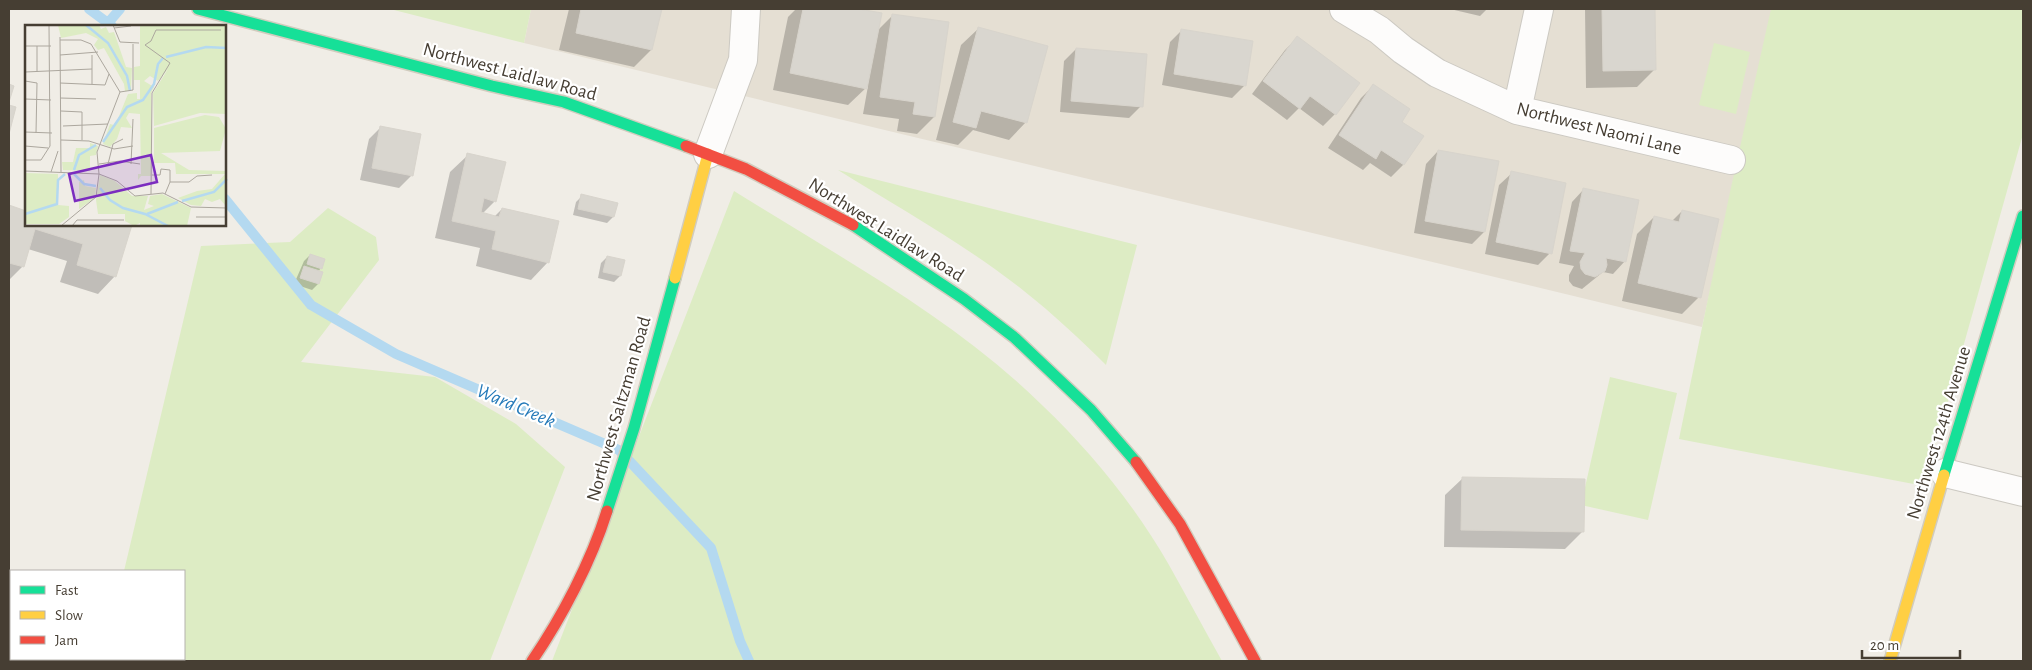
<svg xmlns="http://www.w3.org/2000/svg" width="2032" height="670" viewBox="0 0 2032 670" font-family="'Alegreya Sans',sans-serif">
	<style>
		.residential { fill: #e5dfd3 }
		.green { fill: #ddecc4 }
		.shadow { fill: #0003 }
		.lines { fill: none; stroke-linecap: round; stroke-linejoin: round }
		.stream { stroke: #b4d9f0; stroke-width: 10 }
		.building { fill: #d9d6cf; stroke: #d8d4cc }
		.street-casing { stroke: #ccc9c2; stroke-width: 30 }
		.fast-casing { stroke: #d1ccbe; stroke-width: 14 }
		.slow-casing { stroke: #d1ccbe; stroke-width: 14 }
		.jam-casing { stroke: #d1ccbe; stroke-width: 14 }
		.street { stroke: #fdfcfb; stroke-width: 28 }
		.fast { stroke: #16e098; stroke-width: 11 }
		.slow { stroke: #ffcf43; stroke-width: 11 }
		.jam { stroke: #f24e42; stroke-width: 11 }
		.labels { text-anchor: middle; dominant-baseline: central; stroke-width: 4.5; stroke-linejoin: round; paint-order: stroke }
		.street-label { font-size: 19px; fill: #463e33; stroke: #fff }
		.water-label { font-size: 20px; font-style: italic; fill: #257ab9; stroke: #fff }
		.inset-river { fill: none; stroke: #b4d9f0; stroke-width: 2.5 }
		.inset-road { fill: none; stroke: #aca79e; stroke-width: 1 }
		.view { fill: #7b2cbf; fill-opacity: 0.15; stroke: #7b2cbf; stroke-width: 2.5 }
		.inset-edge { fill: none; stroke: #463e33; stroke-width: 2.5 }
	</style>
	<rect width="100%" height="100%" fill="#f0ede6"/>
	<!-- residential -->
	<path class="residential" d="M 531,9 L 1773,9 L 1702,327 L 524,43 Z"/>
	<!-- green -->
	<path class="green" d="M 390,9 L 531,9 L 524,43 Z
		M 1771,9 L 2023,9 L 2023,134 L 1924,486 L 1679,439 L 1730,192 Z
		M 1714,43 L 1750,52 L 1736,114 L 1699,105 Z
		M 838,170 L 1137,245 L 1106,365 C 1080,339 1053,314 1024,291 C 966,245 901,209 838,170 Z
		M 734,191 C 839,257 954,318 1043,406 C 1091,452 1136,507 1169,565 C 1187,597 1204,629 1222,661 L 552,661 Z
		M 328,208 L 376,237 L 379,260 L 301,362 L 435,377 L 516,424 L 565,467 L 490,661 L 103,661 L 103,659 L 184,659 L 184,571 L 124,571 L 201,246 L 290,242 Z
		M 1610,377 L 1677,393 L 1648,520 L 1581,505 Z"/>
	<!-- shadow -->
	<path class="shadow" d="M 569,9 L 661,9 L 651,50 L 634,67 L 559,50 Z
		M 796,9 L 852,9 L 880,14 L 877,31 L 893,15 L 934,117 L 917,134 L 897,131 L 899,119 L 863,114 L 868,86 L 848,105 L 773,90 L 788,17 Z
		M 1450,9 L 1487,9 L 1480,16 Z
		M 1585,9 L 1654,9 L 1654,70 L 1637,87 L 1586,88 Z
		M 979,28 L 1026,122 L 1009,140 L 973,130 L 958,145 L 936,140 L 961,45 Z
		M 1182,30 L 1244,86 L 1232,98 L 1162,85 L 1170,42 Z
		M 1297,38 L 1335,114 L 1323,126 L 1299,108 L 1287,120 L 1252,94 L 1285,50 Z
		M 1076,49 L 1141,106 L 1129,118 L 1060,112 L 1064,61 Z
		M 1373,86 L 1400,122 L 1422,137 L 1403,165 L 1391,177 L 1370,163 L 1363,170 L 1328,148 L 1361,98 Z
		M 381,127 L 411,176 L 399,188 L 360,180 L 369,139 Z
		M 1438,151 L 1484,232 L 1472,244 L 1414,233 L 1426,164 Z
		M 468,155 L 495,201 L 482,214 L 494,217 L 502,209 L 548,262 L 531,280 L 476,266 L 480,248 L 435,238 L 450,172 Z
		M 1512,173 L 1550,253 L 1538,265 L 1485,254 L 1499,185 Z
		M 1584,189 L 1625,261 L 1613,274 L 1603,272 L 1582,289 L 1573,286 L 1569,281 L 1569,275 L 1574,266 L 1559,263 L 1572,202 Z
		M 582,196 L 613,217 L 607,223 L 573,215 L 576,202 Z
		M 9,207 L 26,212 L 26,225 L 131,225 L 115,276 L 98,294 L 60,282 L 67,261 L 28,249 L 23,266 L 9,280 Z
		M 1682,211 L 1699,297 L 1682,314 L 1622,301 L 1637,234 L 1654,217 L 1672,221 Z
		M 310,255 L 321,268 L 318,272 L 321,273 L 318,284 L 312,290 L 294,284 L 304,261 Z
		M 607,257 L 620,276 L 614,282 L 598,278 L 601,263 Z
		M 1463,478 L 1582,532 L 1565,549 L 1444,547 L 1445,495 Z"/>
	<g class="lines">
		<!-- stream -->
		<path class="stream" d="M 89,9 L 112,26
			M 108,23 L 120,9
			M 225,199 L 311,305 L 396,354 L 619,450 L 711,548 L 740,641 L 749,661"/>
	</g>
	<!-- building -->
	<path class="building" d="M 581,9 L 662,9 L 652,50 L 576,33 Z
		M 803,9 L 859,9 L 882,13 L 867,89 L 790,73 Z
		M 1602,9 L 1655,9 L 1656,70 L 1603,71 Z
		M 892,14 L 949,22 L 935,117 L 913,114 L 915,102 L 880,97 Z
		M 978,27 L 1048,46 L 1027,123 L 981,111 L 976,128 L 953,122 Z
		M 1181,29 L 1253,41 L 1246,86 L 1174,74 Z
		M 1297,36 L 1360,83 L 1336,115 L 1310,96 L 1300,109 L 1263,81 Z
		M 1076,48 L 1147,54 L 1143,107 L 1071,101 Z
		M 9,84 L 14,86 L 9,102 Z
		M 1373,84 L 1410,109 L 1402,122 L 1424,136 L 1404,165 L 1381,150 L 1376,159 L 1339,135 Z
		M 9,105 L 16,107 L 9,134 Z
		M 380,126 L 421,134 L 413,176 L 372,168 Z
		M 1438,150 L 1499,161 L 1485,232 L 1425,221 Z
		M 467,153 L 506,162 L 496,202 L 484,198 L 481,212 L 499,217 L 502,208 L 559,221 L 549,263 L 492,249 L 496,231 L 452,221 Z
		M 1511,171 L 1566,183 L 1552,254 L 1496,242 Z
		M 1583,188 L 1639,200 L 1626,262 L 1606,258 L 1607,265 L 1605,271 L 1595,277 L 1585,274 L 1581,269 L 1580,262 L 1585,253 L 1570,251 Z
		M 581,194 L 618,203 L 614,217 L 578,209 Z
		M 9,205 L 26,211 L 26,225 L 132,225 L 116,277 L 77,265 L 83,244 L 35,229 L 24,267 L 9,263 Z
		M 1682,210 L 1719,219 L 1701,298 L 1638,283 L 1654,216 L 1679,222 Z
		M 310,254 L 325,259 L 322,269 L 307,264 Z
		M 607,256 L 625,260 L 621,276 L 603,272 Z
		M 304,266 L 323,272 L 319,284 L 300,278 Z
		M 1462,477 L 1585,479 L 1584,532 L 1461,530 Z"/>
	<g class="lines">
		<defs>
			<path id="street" d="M 1344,9 L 1379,30 L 1403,50 L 1437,73 L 1517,110 L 1731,160
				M 1517,110 L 1539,9
				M 708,154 L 743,60 L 746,9
				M 1945,473 L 2023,492"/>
			<path id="fast" d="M 198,9 L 492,86 L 564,102 L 686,146
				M 853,225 L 964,299 L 1015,338 L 1091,410 L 1136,462
				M 1944,475 L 2023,216
				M 607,511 L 634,428 L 675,278"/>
			<path id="slow" d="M 675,278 L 708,154
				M 1890,661 L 1944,475"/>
			<path id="jam" d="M 686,146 L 746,169 L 853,225
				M 1136,462 L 1180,524 L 1255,661
				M 532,661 C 562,617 591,562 607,511"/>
		</defs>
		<!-- street casing -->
		<use href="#street" class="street-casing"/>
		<!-- fast casing -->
		<use href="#fast" class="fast-casing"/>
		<!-- slow casing -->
		<use href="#slow" class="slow-casing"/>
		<!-- jam casing -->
		<use href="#jam" class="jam-casing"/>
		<!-- street -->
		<use href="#street" class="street"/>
		<!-- fast -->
		<use href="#fast" class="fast"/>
		<!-- slow -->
		<use href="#slow" class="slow"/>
		<!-- jam -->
		<use href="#jam" class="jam"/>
	</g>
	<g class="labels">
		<!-- street labels -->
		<g class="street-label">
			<text transform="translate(510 72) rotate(15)">Northwest Laidlaw Road</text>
			<text transform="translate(1599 129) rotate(14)">Northwest Naomi Lane</text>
			<text transform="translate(886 230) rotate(32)">Northwest Laidlaw Road</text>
			<text transform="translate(619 409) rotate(-74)">Northwest Saltzman Road</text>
			<text transform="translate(1939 433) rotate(-73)">Northwest 124th Avenue</text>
		</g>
		<!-- water labels -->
		<g class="water-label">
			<text transform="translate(516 406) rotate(23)">Ward Creek</text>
		</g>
	</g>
	<!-- overview -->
	<g transform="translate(25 25)">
		<rect width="201" height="201" fill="#f0ede6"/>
		<path d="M 33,0 L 74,0 L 76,4 L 81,2 L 84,8 L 89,7 L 101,42 L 107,43 L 106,65 L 100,66 L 99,59 L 79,23 L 73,25 L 69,20 L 73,14 L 61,8 L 36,13 ZM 115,0 L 201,0 L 201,89 L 175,88 L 129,101 L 128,68 L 143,44 L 133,56 L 125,51 L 119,56 L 129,62 L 126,68 L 126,151 L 116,151 L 113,155 L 113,149 L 116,149 L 115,89 L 104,88 L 101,93 L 107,103 L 96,102 L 92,114 L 85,122 L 78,119 L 85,99 L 89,100 L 92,96 L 103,69 L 112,68 L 112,74 L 115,74 L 115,55 L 109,55 L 109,42 L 115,41 ZM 180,90 L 194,92 L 201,104 L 195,126 L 136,128 L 164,145 L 201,146 L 200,180 L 195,174 L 187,177 L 180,174 L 176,181 L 166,180 L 153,173 L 172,166 L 187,164 L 200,149 L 151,149 L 150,138 L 129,138 L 129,103 ZM 65,118 L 73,121 L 71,130 L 65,131 L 65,146 L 38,145 L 37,137 L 48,137 L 51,123 L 65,123 ZM 0,148 L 33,149 L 33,180 L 44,181 L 44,192 L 34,199 L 0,199 ZM 75,150 L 90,156 L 107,171 L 123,171 L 119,185 L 129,181 L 123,179 L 125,171 L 137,169 L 166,183 L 162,201 L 115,201 L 115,198 L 109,201 L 100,196 L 100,189 L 73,189 L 71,175 ZM 59,155 L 60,161 L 71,163 L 70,173 L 54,184 L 54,157 Z" fill="#ddecc4"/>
		<path class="inset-river" d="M 61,0 L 83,18 L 102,51 L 105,66M 141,32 L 181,22 L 202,23M 78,117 L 102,82 L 118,75 L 129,59 L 133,39 L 138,33M 49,145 L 54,130 L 71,120M 49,149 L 59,159 L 71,161M 75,163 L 85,175 L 98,183 L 120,189 L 143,201M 157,176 L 189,167 L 202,154M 0,189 L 32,179 L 33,155 L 40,149M 122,189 L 153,177"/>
		<path class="inset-road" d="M 88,0 L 95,17 L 114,18M 89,3 L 106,1M 35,12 L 36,147M 35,15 L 56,15 L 66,19 L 95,67 L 72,127 L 74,149 L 92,156 L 110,171 L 138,168 L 166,182 L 202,183M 0,21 L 26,21M 35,30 L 73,27M 67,30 L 67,59M 0,47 L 67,44M 12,47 L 12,21M 0,56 L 12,58 L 11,108M 35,58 L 80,60 L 84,49M 95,67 L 108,65 L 108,19M 35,73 L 71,74M 0,74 L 26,75M 36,86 L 57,87 L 57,115M 38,101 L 83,99M 0,107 L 27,108M 36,115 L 64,116 L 89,124 L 108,121M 0,121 L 23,123M 0,135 L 16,135 L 25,121 L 24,0M 74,139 L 95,136 L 115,139M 83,139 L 88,119 L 98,114M 106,139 L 108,94M 0,146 L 74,149 L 71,172 L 36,201M 26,147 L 33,126M 127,150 L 135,150 L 136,144 L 145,145 L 145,157 L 140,169M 145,157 L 164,157 L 172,151 L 187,150M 126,169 L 127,68 L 145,38 L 120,20 L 126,16 L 131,5 L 196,5M 171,192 L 202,192M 47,201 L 52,195 L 99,195"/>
		<path class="view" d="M 126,130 L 132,157 L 50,176 L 44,149 Z"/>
		<rect width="201" height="201" class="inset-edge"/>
	</g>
	<!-- border -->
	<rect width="2032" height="670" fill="none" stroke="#463e33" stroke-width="20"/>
	<!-- legend -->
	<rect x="10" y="570" width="175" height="90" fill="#ffffff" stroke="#b5b2ad"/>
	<rect x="20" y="586" width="25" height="8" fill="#16e098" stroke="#b5b2ad"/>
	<text x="55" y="595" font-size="15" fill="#463e33">Fast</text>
	<rect x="20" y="611" width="25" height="8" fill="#ffcf43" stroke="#b5b2ad"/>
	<text x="55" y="620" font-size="15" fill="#463e33">Slow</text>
	<rect x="20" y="636" width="25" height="8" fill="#f24e42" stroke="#b5b2ad"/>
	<text x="55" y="645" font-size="15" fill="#463e33">Jam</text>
	<!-- scale -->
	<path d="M1862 650v8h98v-8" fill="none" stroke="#463e33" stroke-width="2.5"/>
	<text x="1870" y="650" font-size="15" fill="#463e33" stroke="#ffffff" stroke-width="4" paint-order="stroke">20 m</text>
</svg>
